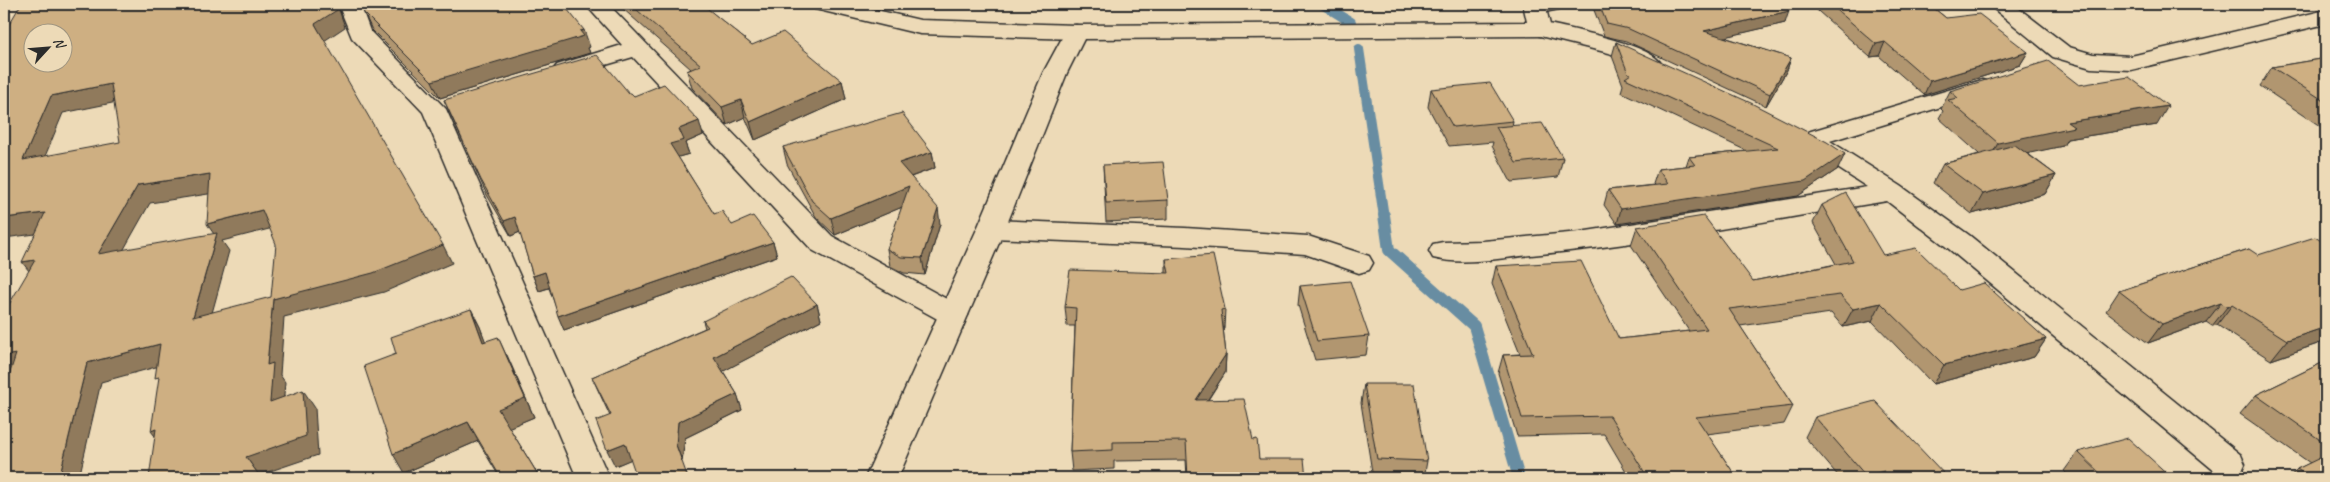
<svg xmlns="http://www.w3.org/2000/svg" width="2330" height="482" viewBox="0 0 2330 482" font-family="Caveat,sans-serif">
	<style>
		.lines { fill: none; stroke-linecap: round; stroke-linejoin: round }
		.stream-far1 { stroke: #688da2; stroke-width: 10 }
		.stream { stroke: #688da2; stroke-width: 12 }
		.street-casing { stroke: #2b2b2b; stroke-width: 3 }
		.secondary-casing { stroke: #2b2b2b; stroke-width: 3 }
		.street { fill: #eddab7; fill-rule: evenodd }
		.secondary { fill: #eddab7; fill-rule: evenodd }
		.wall { fill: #b19670; stroke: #2b2b2b }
		.shaded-wall { fill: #907a5b; stroke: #2b2b2b }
		.building { fill: #ceaf82; stroke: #2b2b2b; fill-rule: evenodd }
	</style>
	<rect width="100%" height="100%" fill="#eddab7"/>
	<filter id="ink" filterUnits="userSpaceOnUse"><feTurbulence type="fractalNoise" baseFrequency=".02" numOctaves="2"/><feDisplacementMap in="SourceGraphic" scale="10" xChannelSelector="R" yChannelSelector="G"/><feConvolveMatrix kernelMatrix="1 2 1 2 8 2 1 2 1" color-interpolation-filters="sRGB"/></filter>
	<g filter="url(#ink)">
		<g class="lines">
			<!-- stream-far1 -->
			<path class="stream-far1" d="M 1322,4 L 1351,22
				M 1359,49 L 1384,217"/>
			<!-- stream -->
			<path class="stream" d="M 1384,215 L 1389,250 L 1474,326 L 1519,478"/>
			<defs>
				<path id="street" d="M 338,4 L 360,4 L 370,31 L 446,109 L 607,473 L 605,478 L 577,478 L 423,112 L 352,38 Z
					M 585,4 L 608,4 L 832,236 L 963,308 L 968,315 L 963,322 L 953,325 L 943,322 L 812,250 L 633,57 L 565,77 L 557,75 L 553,70 L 557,65 L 622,45 Z
					M 812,4 L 850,4 L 920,20 L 1076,25 L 1084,27 L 1087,32 L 1084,37 L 1076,39 L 920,34 L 815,9 Z
					M 1526,4 L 1562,4 L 1559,9 L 1535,14 L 1527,12 L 1524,7 Z
					M 1988,4 L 2013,4 L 2069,47 L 2093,54 L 2131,56 L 2326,10 L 2326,24 L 2131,70 L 2091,68 L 2053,57 Z
					M 1540,22 C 1565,28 1646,43 1660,62 L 1656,67 L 1648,69 L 1640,67 L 1609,53 L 1532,34 L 1529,29 L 1532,24 Z
					M 1982,80 L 1990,82 L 1994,87 L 1990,92 L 1830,141 L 1901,186 L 1969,235 L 2241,455 L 2245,464 L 2241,473 L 2229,477 L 2217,473 L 1949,249 L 1887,201 C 1769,220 1650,244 1531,255 C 1500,258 1463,266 1433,258 L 1429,251 L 1433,244 L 1443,242 L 1483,241 L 1580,232 L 1867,187 L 1802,145 L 1797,139 L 1801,134 Z
					M 991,220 L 1185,228 L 1308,236 L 1369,256 L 1373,263 L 1369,270 L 1359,273 L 1305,254 L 1185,246 L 991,238 L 981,235 L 977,229 L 981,223 Z"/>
				<path id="secondary" d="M 1523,4 L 1545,4 L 1551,29 L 1548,34 L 1540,36 L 1084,39 L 1067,73 L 1005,229 L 898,478 L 865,478 L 977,229 L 1043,73 L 1068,27 L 1076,25 L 1527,22 Z"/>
			</defs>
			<!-- street casing -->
			<use href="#street" class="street-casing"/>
			<!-- secondary casing -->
			<use href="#secondary" class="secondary-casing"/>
			<!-- street -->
			<use href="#street" class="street"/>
			<!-- secondary -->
			<use href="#secondary" class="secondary"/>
		</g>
		<!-- wall -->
		<path class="wall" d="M 620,4 L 710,4 L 704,6 L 752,45 L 842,81 L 846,99 L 755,140 L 745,117 L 727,125 L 692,88 L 687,71 L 691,69 L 622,8 Z
			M 1593,4 L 1779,4 L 1785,23 L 1724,37 L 1791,58 L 1787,70 L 1766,106 L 1626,41 L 1604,36 L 1592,5 Z
			M 1810,4 L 1929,4 L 1946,18 L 2028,52 L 2020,65 L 1924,95 L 1879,56 L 1870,57 Z
			M 364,13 L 590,47 L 588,48 L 590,53 L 440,98 L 372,30 Z
			M 1616,42 L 1838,169 L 1798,196 L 1617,224 L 1604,205 L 1608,190 L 1654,185 L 1653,184 L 1658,169 L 1686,166 L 1689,157 L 1747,151 L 1621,92 L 1623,85 L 1612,56 Z
			M 2326,58 L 2326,130 L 2260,86 L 2272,67 Z
			M 2079,85 L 2157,125 L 2067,139 L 2063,146 L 2027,153 L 2056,175 L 2045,194 L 1972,214 L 1933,183 L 1943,164 L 1979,154 L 1939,118 L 1943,111 L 1941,109 L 1950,91 Z
			M 1431,89 L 1513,121 L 1512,126 L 1563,158 L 1558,177 L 1511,182 L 1492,146 L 1493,142 L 1449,146 L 1428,107 Z
			M 629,93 L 703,135 L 685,143 L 689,154 L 678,157 L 714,214 L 732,225 L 773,242 L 777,256 L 564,330 L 549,288 L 539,291 L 533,276 L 520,232 L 511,236 L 487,195 L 444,100 Z
			M 783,147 L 932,152 L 935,168 L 911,177 L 940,224 L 925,275 L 904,273 L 890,266 L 887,249 L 902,207 L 835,235 L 816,217 L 787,164 Z
			M 1103,165 L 1168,200 L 1168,219 L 1106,222 Z
			M 1822,205 L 1883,255 L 1959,290 L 2046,339 L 2034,357 L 1933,384 L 1872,321 L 1843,327 L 1831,313 L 1740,326 L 1793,406 L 1784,424 L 1707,434 L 1737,478 L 1630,478 L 1604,434 L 1517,436 L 1498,373 L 1503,355 L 1520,354 L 1492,284 L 1496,266 L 1619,339 L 1689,331 L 1631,245 L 1637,227 L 1753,281 L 1836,264 L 1813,223 Z
			M 2249,249 L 2326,341 L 2271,360 L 2217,325 L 2212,326 L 2206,322 L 2148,343 L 2106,311 L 2119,291 Z
			M 1166,259 L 1225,309 L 1224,328 L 1223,328 L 1226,354 L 1225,373 L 1208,400 L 1253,440 L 1259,459 L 1306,478 L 1187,478 L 1186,460 L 1114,461 L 1114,469 L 1072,471 L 1070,452 L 1075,326 L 1067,326 L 1065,307 L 1166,273 Z
			M 1300,286 L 1369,336 L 1366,355 L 1315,360 L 1298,305 Z
			M 817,304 L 821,320 L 723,371 L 737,394 L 742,410 L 685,438 L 682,461 L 631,459 L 615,466 L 610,416 L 592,377 L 705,328 L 703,321 Z
			M 471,309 L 480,327 L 485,341 L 507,355 L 534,417 L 509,427 L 540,478 L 500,478 L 478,441 L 404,473 L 396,354 Z
			M 2326,361 L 2326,478 L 2289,478 L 2297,469 L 2310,463 L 2240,414 L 2256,395 Z
			M 1364,384 L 1427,461 L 1424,478 L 1373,478 L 1361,403 Z
			M 1815,417 L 1948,478 L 1840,478 L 1805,437 Z
			M 2078,452 L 2172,478 L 2071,478 L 2064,471 Z"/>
		<!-- shaded-wall -->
		<path class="shaded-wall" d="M 335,4 L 337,4 L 345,27 L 324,41 L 315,24 Z
			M 691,4 L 710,4 L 693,10 Z
			M 1789,11 L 1785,23 L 1700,43 L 1704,31 Z
			M 584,30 L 590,47 L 588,48 L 590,53 L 440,98 L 432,81 Z
			M 1885,42 L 1879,56 L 1870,57 L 1876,44 Z
			M 2028,52 L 2020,65 L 1924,95 L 1930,81 Z
			M 1791,58 L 1787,70 L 1766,106 L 1770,94 Z
			M 842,81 L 846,99 L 755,140 L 750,122 Z
			M 111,84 L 122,101 L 63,113 L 36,178 L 23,160 L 51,96 Z
			M 741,100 L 745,117 L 727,125 L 722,107 Z
			M 2168,106 L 2157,125 L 2067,139 L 2063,146 L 1988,162 L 1998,143 L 2067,122 Z
			M 699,121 L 703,135 L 685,143 L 689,154 L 675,158 L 670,144 L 679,129 Z
			M 932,152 L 935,168 L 902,180 L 899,163 Z
			M 1845,154 L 1838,169 L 1798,196 L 1617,224 L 1621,209 Z
			M 210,174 L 221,192 L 150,203 L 111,272 L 98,254 L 138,185 Z
			M 2056,175 L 2045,194 L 1972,214 L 1983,194 Z
			M 909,186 L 912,203 L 835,235 L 831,218 Z
			M 938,208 L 940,224 L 925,275 L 922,258 Z
			M 262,210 L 273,228 L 222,241 L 229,251 L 206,335 L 193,317 L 216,237 L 207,224 Z
			M 45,213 L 59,231 L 4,238 L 4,218 Z
			M 515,217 L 522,231 L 511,236 L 504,221 Z
			M 773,242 L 777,256 L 564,330 L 558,316 Z
			M 443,245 L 452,263 L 384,292 L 284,317 L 280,375 L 285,382 L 282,420 L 270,402 L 267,365 L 273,299 Z
			M 35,260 L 36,280 L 22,262 Z
			M 545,272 L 551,287 L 539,291 L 533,276 Z
			M 1881,303 L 1872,321 L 1843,327 L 1853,309 Z
			M 2221,303 L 2206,322 L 2148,343 L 2162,324 Z
			M 817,304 L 821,320 L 720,373 L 714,357 Z
			M 2232,305 L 2217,325 L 2212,326 L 2227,307 Z
			M 471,309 L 480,327 L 493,361 L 483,342 Z
			M 2326,327 L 2326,341 L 2271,360 L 2287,340 Z
			M 498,337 L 534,417 L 508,428 L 498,409 Z
			M 2046,339 L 2034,357 L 1933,384 L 1944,365 Z
			M 160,344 L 174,362 L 101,382 L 79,478 L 59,478 L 87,363 Z
			M 16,354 L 32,372 L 4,376 L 4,356 Z
			M 1226,354 L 1225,373 L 1195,419 L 1196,400 Z
			M 303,390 L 315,408 L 318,455 L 259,475 L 261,478 L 246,457 Z
			M 737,394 L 742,410 L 685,438 L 682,461 L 676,445 L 678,422 Z
			M 468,422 L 478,441 L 404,473 L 393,454 Z
			M 156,429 L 165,449 L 151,431 Z
			M 625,443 L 632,459 L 615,466 L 607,450 Z
			M 1884,471 L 1879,478 L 1865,478 L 1866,476 Z"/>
		<!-- building -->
		<path class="building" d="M 21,4 L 335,4 L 337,10 L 315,24 L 443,245 L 373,273 L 273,299 L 267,365 L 273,363 L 270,402 L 303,390 L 306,436 L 246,457 L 261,478 L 186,478 L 185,477 L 179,478 L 149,478 L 156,429 L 151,431 L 159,377 L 155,378 L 160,344 L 87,363 L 59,478 L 4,478 L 4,391 L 16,354 L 4,356 L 4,313 L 35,260 L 22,262 L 45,213 L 4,218 L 4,33 ZM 32,32 L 62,32 L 62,62 L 32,62 ZM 111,84 L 120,142 L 23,160 L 51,96 ZM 210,174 L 207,224 L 262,210 L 276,244 L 271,297 L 193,317 L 217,233 L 98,254 L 138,185 Z
			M 360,4 L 563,4 L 584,30 L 580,31 L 584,36 L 432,81 L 364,13 Z
			M 630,4 L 702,4 L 752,45 L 783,32 L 842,81 L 750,122 L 741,100 L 722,107 L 687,71 L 701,65 Z
			M 1599,4 L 1779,4 L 1789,11 L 1704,31 L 1791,58 L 1770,94 L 1629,29 L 1607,24 Z
			M 1830,4 L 1929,4 L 1946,18 L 1979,14 L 2028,52 L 1930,81 L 1885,42 L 1876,44 Z
			M 1616,42 L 1751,103 L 1827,142 L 1845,154 L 1805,181 L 1621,209 L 1608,190 L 1668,184 L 1658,169 L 1695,165 L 1689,157 L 1778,148 L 1625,78 L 1631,74 L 1628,73 Z
			M 597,55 L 629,93 L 631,93 L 634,96 L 664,84 L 699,121 L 679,129 L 684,140 L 670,144 L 714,214 L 722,211 L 732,225 L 753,216 L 773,242 L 558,316 L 545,272 L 533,276 L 515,217 L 504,221 L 481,180 L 444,100 Z
			M 2326,58 L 2326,102 L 2272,67 Z
			M 2048,61 L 2079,85 L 2129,77 L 2168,106 L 2067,122 L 2074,127 L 1998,143 L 1948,100 L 1958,98 L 1950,91 Z
			M 1490,83 L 1513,121 L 1453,127 L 1431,89 Z
			M 902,113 L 932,152 L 899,163 L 938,208 L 922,258 L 901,257 L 887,249 L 909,186 L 831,218 L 812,201 L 783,147 Z
			M 1542,123 L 1563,158 L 1516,163 L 1496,127 Z
			M 2015,145 L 2056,175 L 1983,194 L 1943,164 Z
			M 1163,162 L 1168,200 L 1106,203 L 1103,165 Z
			M 1846,193 L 1883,255 L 1916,248 L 1959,290 L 1984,283 L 2046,339 L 1944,365 L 1881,303 L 1853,309 L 1840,295 L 1729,309 L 1793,406 L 1696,417 L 1737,478 L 1648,478 L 1610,416 L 1522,418 L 1503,355 L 1533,354 L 1496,266 L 1581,261 L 1619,339 L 1707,329 L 1637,227 L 1704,216 L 1753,281 L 1853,261 L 1822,205 Z
			M 2315,237 L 2326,244 L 2326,327 L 2287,340 L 2232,305 L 2227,307 L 2221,303 L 2162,324 L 2119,291 L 2249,249 L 2258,255 Z
			M 1213,255 L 1225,309 L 1221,310 L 1226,354 L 1196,400 L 1244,399 L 1253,440 L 1257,439 L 1259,459 L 1304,459 L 1306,478 L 1188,478 L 1186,441 L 1113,442 L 1113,450 L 1070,452 L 1076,308 L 1065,307 L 1070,270 L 1169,273 L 1166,259 Z
			M 791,277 L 817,304 L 714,357 L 737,394 L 678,422 L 676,445 L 688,478 L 637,478 L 625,443 L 607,450 L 596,421 L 611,415 L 592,377 L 708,327 L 703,321 Z
			M 1350,281 L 1369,336 L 1317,341 L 1300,286 Z
			M 471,309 L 483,342 L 498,337 L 525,398 L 498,409 L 540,478 L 501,478 L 468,422 L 393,454 L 364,366 L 396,354 L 391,337 Z
			M 2326,361 L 2326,444 L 2256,395 Z
			M 1364,384 L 1414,384 L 1427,461 L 1377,459 Z
			M 1875,401 L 1948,478 L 1890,478 L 1884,471 L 1866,476 L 1815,417 Z
			M 2128,438 L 2172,478 L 2105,478 L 2078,452 Z
			M 2326,455 L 2326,478 L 2310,478 L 2297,469 Z"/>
	</g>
	<!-- margin -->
	<rect width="2330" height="482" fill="none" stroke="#eddab7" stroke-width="20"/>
	<rect x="10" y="10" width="2310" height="462" fill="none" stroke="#2b2b2b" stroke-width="2" filter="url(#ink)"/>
	<!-- north arrow -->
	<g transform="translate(48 48) rotate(64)"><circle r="24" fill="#eddab7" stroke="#9f947f"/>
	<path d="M0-4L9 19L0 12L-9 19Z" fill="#2b2b2b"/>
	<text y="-8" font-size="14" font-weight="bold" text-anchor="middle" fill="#2b2b2b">N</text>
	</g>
</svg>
